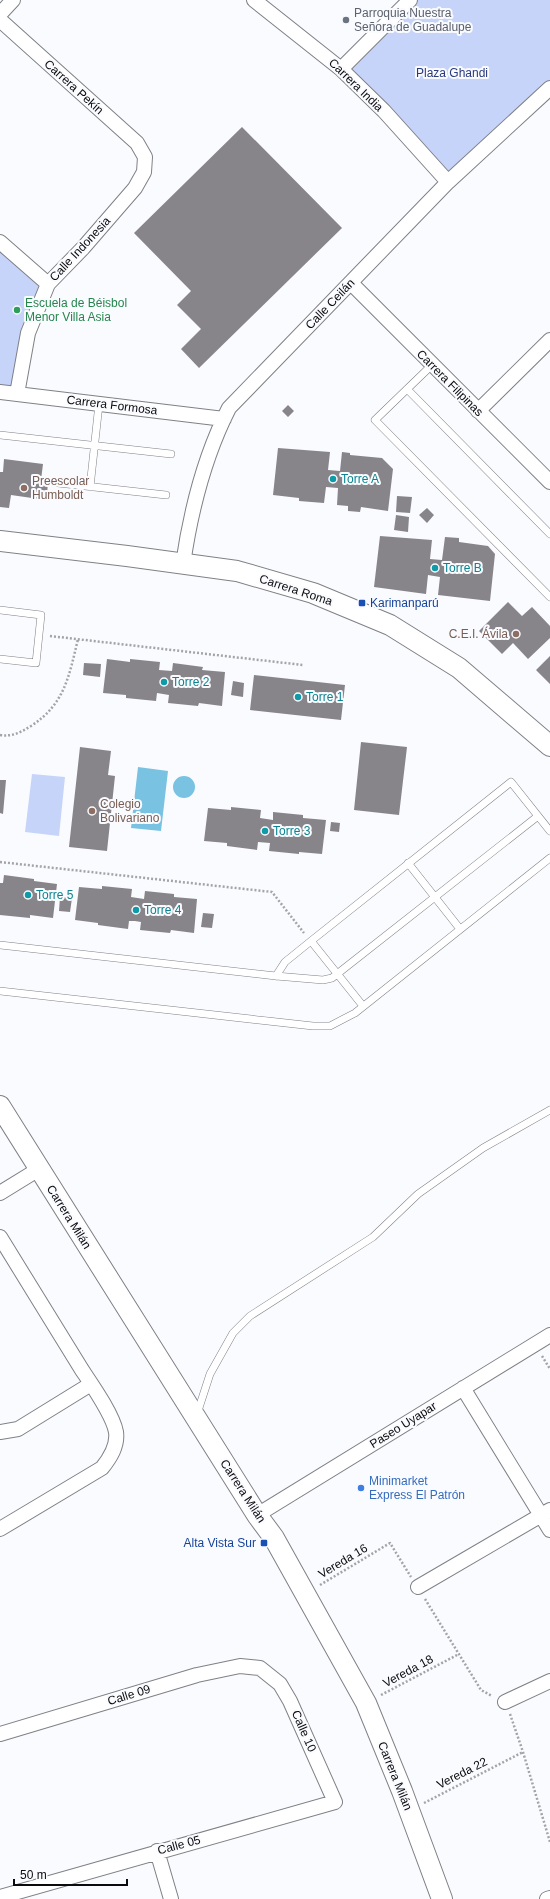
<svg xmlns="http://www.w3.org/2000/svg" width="550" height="1899" viewBox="0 0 550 1899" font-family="Helvetica,sans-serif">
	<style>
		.green { fill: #c7d4fa }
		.water { fill: #79c2e2 }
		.building { fill: #878589 }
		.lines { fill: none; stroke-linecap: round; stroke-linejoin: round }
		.lane-casing { stroke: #7f8186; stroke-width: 8 }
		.street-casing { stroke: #7f8186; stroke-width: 16 }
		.secondary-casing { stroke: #7f8186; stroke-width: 22 }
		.path { stroke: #a4a4a7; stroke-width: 2.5; stroke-dasharray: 2 2; stroke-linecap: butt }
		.lane { stroke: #fff; stroke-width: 7 }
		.street { stroke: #fff; stroke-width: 14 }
		.secondary { stroke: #fff; stroke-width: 20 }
		.worship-dot { fill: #6b7280; stroke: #fafbff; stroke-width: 1.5 }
		.leisure-dot { fill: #2e9e5b; stroke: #fafbff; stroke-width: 1.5 }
		.culture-dot { fill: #0f9aa8; stroke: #fafbff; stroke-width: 1.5 }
		.education-dot { fill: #8d6e63; stroke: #fafbff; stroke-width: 1.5 }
		.transit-dot { fill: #1a4fb4; stroke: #fafbff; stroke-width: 1.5 }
		.shop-dot { fill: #3f7fe0; stroke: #fafbff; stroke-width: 1.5 }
		.labels { text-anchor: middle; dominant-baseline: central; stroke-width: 4; stroke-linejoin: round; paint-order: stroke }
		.worship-label { font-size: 12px; fill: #5b616d; stroke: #fafbff; text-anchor: start }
		.park-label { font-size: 12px; fill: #293a7d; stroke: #fafbff }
		.street-label { font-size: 12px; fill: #0b0b0d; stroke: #fafbff }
		.leisure-label { font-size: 12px; fill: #27864d; stroke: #fafbff; text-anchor: start }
		.culture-label { font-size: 12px; fill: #0d838f; stroke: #fafbff; text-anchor: start }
		.education-label { font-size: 12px; fill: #785e54; stroke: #fafbff; text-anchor: start }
		.transit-label { font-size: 12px; fill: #164399; stroke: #fafbff; text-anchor: start }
		.shop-label { font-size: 12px; fill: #366cbe; stroke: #fafbff; text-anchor: start }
	</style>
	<rect width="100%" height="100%" fill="#fafbff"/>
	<!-- green -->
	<path class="green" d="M 413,0 L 550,0 L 550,83 L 449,175 L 347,68 Z
		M 0,247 L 44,286 L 15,391 L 0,389 Z
		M 32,774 L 65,777 L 59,836 L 25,832 Z"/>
	<!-- water -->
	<path class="water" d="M 138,767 L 168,771 L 161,831 L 131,828 Z
		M173 787a11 11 0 1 1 22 0a11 11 0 1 1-22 0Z"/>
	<!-- building -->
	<path class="building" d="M 242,127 L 342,228 L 199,368 L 181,349 L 201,329 L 177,305 L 191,291 L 134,233 Z
		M 288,405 L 294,411 L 288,417 L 282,411 Z
		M 278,448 L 330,452 L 328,470 L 340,471 L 342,452 L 350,453 L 350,455 L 382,458 L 393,469 L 388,511 L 361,507 L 360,512 L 348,511 L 348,506 L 337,505 L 338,488 L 326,487 L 324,503 L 299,501 L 299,498 L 273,495 Z
		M 4,459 L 43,464 L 41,480 L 48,481 L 47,496 L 39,494 L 39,499 L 11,495 L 9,508 L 0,507 L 0,472 L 3,472 Z
		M 397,496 L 412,497 L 410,513 L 396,512 Z
		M 427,508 L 434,515 L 427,523 L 419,515 Z
		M 396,515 L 409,517 L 408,532 L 394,530 Z
		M 380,536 L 432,540 L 430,559 L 442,560 L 445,537 L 459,538 L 459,542 L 488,546 L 495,554 L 490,601 L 438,595 L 440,577 L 428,575 L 426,594 L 374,587 Z
		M 508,602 L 522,616 L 532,607 L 550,626 L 550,638 L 528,659 L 513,643 L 502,654 L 479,631 Z
		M 550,656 L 550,684 L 536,670 Z
		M 107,659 L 130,662 L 130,659 L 160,662 L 159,670 L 172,671 L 173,663 L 203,667 L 202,670 L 225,672 L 222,706 L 199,703 L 198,706 L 168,703 L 169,695 L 157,693 L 156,701 L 126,698 L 126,695 L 103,693 Z
		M 84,663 L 101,664 L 100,677 L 83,675 Z
		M 254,675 L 345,685 L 341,720 L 250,710 Z
		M 233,681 L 244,683 L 243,697 L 231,695 Z
		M 361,742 L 407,747 L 399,815 L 354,810 Z
		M 80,747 L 111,751 L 108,775 L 115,776 L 107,851 L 69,847 Z
		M 0,780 L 6,780 L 3,814 L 0,813 Z
		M 231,807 L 261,810 L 260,818 L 273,820 L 273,812 L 303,815 L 303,818 L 326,820 L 322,854 L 299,852 L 299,854 L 269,851 L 270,843 L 258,842 L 257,850 L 227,846 L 227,843 L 204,841 L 208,808 L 231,810 Z
		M 331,822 L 340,823 L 339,832 L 330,831 Z
		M 4,875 L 34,879 L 34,881 L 57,884 L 53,918 L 30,915 L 30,918 L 0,915 L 0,883 L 3,883 Z
		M 102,886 L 132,889 L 131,897 L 144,899 L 145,891 L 174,894 L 174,897 L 197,899 L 194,933 L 171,930 L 170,933 L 140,930 L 141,922 L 135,921 L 129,921 L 128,929 L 98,925 L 98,923 L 75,920 L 79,887 L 102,889 Z
		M 60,897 L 72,898 L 70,912 L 59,911 Z
		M 203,913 L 214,914 L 212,928 L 201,927 Z"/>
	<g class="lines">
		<defs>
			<path id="lane" d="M 432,365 L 375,420 L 550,597
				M 407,389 L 550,534
				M 0,435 L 171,454
				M 58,483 L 166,495
				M 90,487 L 99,404
				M 0,610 L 41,615 L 36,663 L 0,659
				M 408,863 L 460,929
				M 311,941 L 363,1006
				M 0,945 L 276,976 L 323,980 L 332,978 L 538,816
				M 276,976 L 285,962 L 311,941 L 511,782 L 550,831
				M 0,991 L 313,1026 L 330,1026 L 355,1013 L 550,858
				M 197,1414 L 210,1374 L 233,1333 L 250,1316 L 373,1237 L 418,1194 L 483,1148 L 550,1110"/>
			<path id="street" d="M 254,0 L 341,69 L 384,111 L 448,182
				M 0,14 L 13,0
				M 0,20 L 137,143 L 145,157 L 144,172 L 135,188 L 83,248 L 48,284 L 28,333 L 17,394
				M 341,69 L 410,0
				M 0,242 L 48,284
				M 351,283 L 550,482
				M 0,392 L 224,419
				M 478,411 L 550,340
				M 183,564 C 191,509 204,457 229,408 L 448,182 L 550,88
				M 0,1193 L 39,1169
				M 0,1237 C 27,1281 55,1326 82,1370 C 92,1385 113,1415 116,1432 C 118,1446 110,1458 102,1468 L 0,1529
				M 463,1388 L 550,1530
				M 0,1432 L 18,1429 L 91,1384
				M 257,1515 L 550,1335
				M 418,1587 L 550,1510
				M 505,1702 L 550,1681
				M 0,1734 L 197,1675 L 240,1666 L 260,1668 L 280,1684 L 290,1701 L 335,1802 L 0,1897
				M 157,1851 L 171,1899
				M 547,1899 L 550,1898"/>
			<path id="secondary" d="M 0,541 L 127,556 L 237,571 L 313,593 L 390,625 L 459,668 L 550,746
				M 0,1106 L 257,1515 L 274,1538 L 366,1703 L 402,1791 L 442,1899"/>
		</defs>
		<!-- lane casing -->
		<use href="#lane" class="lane-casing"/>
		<!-- street casing -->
		<use href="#street" class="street-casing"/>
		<!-- secondary casing -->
		<use href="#secondary" class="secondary-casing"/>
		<!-- path -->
		<path class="path" d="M 50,636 L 303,665
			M 0,735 C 13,737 21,732 31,726 C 65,704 69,676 78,639
			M 0,862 L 272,892 L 304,933
			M 542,1356 L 550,1369
			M 320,1585 L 390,1543 L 411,1577
			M 425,1599 L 481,1690 L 492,1696
			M 381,1695 L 459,1654
			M 510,1714 L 523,1752 L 550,1842
			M 424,1803 L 523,1752"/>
		<!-- lane -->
		<use href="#lane" class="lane"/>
		<!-- street -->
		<use href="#street" class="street"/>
		<!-- secondary -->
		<use href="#secondary" class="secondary"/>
	</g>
	<!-- markers -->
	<circle class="worship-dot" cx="346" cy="20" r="4"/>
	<circle class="leisure-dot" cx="17" cy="310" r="4"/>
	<g class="culture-dot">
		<circle cx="333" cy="479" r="4"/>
		<circle cx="435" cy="568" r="4"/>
		<circle cx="164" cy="682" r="4"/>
		<circle cx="298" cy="697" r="4"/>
		<circle cx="265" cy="831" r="4"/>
		<circle cx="28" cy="895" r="4"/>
		<circle cx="136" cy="910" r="4"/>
	</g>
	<g class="education-dot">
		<circle cx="24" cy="488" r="4"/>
		<circle cx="516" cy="634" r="4"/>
		<circle cx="92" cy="811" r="4"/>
	</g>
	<g class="transit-dot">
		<rect x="358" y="599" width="8" height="8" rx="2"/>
		<rect x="260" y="1539" width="8" height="8" rx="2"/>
	</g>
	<circle class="shop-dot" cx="361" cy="1488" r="4"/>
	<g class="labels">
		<!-- worship labels -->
		<g class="worship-label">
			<text x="354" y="13">Parroquia Nuestra<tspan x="354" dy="14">Señora de Guadalupe</tspan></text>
		</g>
		<!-- park labels -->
		<g class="park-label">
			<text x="452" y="73">Plaza Ghandi</text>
		</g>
		<!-- street labels -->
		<g class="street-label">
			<text transform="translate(356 85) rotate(44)">Carrera India</text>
			<text transform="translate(74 87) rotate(42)">Carrera Pekín</text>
			<text transform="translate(80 249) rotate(-47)">Calle Indonesia</text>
			<text transform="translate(330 304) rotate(-46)">Calle Ceilán</text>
			<text transform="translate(450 383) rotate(45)">Carrera Filipinas</text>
			<text transform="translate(112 405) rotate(7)">Carrera Formosa</text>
			<text transform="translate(296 590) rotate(18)">Carrera Roma</text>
			<text transform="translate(69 1217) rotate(58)">Carrera Milán</text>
			<text transform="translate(403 1425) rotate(-32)">Paseo Uyapar</text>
			<text transform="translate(243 1491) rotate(57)">Carrera Milán</text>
			<text transform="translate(343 1561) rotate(-31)">Vereda 16</text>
			<text transform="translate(408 1671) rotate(-28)">Vereda 18</text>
			<text transform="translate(129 1695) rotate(-17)">Calle 09</text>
			<text transform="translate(304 1731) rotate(66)">Calle 10</text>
			<text transform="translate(462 1773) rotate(-27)">Vereda 22</text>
			<text transform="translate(395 1776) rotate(68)">Carrera Milán</text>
			<text transform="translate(179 1845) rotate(-15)">Calle 05</text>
		</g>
		<!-- leisure labels -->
		<g class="leisure-label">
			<text x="25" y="303">Escuela de Béisbol<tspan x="25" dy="14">Menor Villa Asia</tspan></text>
		</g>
		<!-- culture labels -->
		<g class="culture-label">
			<text x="341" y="479">Torre A</text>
			<text x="443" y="568">Torre B</text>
			<text x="172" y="682">Torre 2</text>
			<text x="306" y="697">Torre 1</text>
			<text x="273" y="831">Torre 3</text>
			<text x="36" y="895">Torre 5</text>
			<text x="144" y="910">Torre 4</text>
		</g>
		<!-- education labels -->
		<g class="education-label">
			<text x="32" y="481">Preescolar<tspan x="32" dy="14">Humboldt</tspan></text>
			<text x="508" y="634" text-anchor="end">C.E.I. Ávila</text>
			<text x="100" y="804">Colegio<tspan x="100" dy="14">Bolivariano</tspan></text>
		</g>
		<!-- transit labels -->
		<g class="transit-label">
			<text x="370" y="603">Karimanparú</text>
			<text x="256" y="1543" text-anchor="end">Alta Vista Sur</text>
		</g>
		<!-- shop labels -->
		<g class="shop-label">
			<text x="369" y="1481">Minimarket<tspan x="369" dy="14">Express El Patrón</tspan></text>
		</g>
	</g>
	<!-- scale -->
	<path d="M14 1879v6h113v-6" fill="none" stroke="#0b0b0d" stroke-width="2"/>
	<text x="20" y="1879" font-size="12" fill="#0b0b0d" stroke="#fafbff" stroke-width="3" paint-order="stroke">50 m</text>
</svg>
